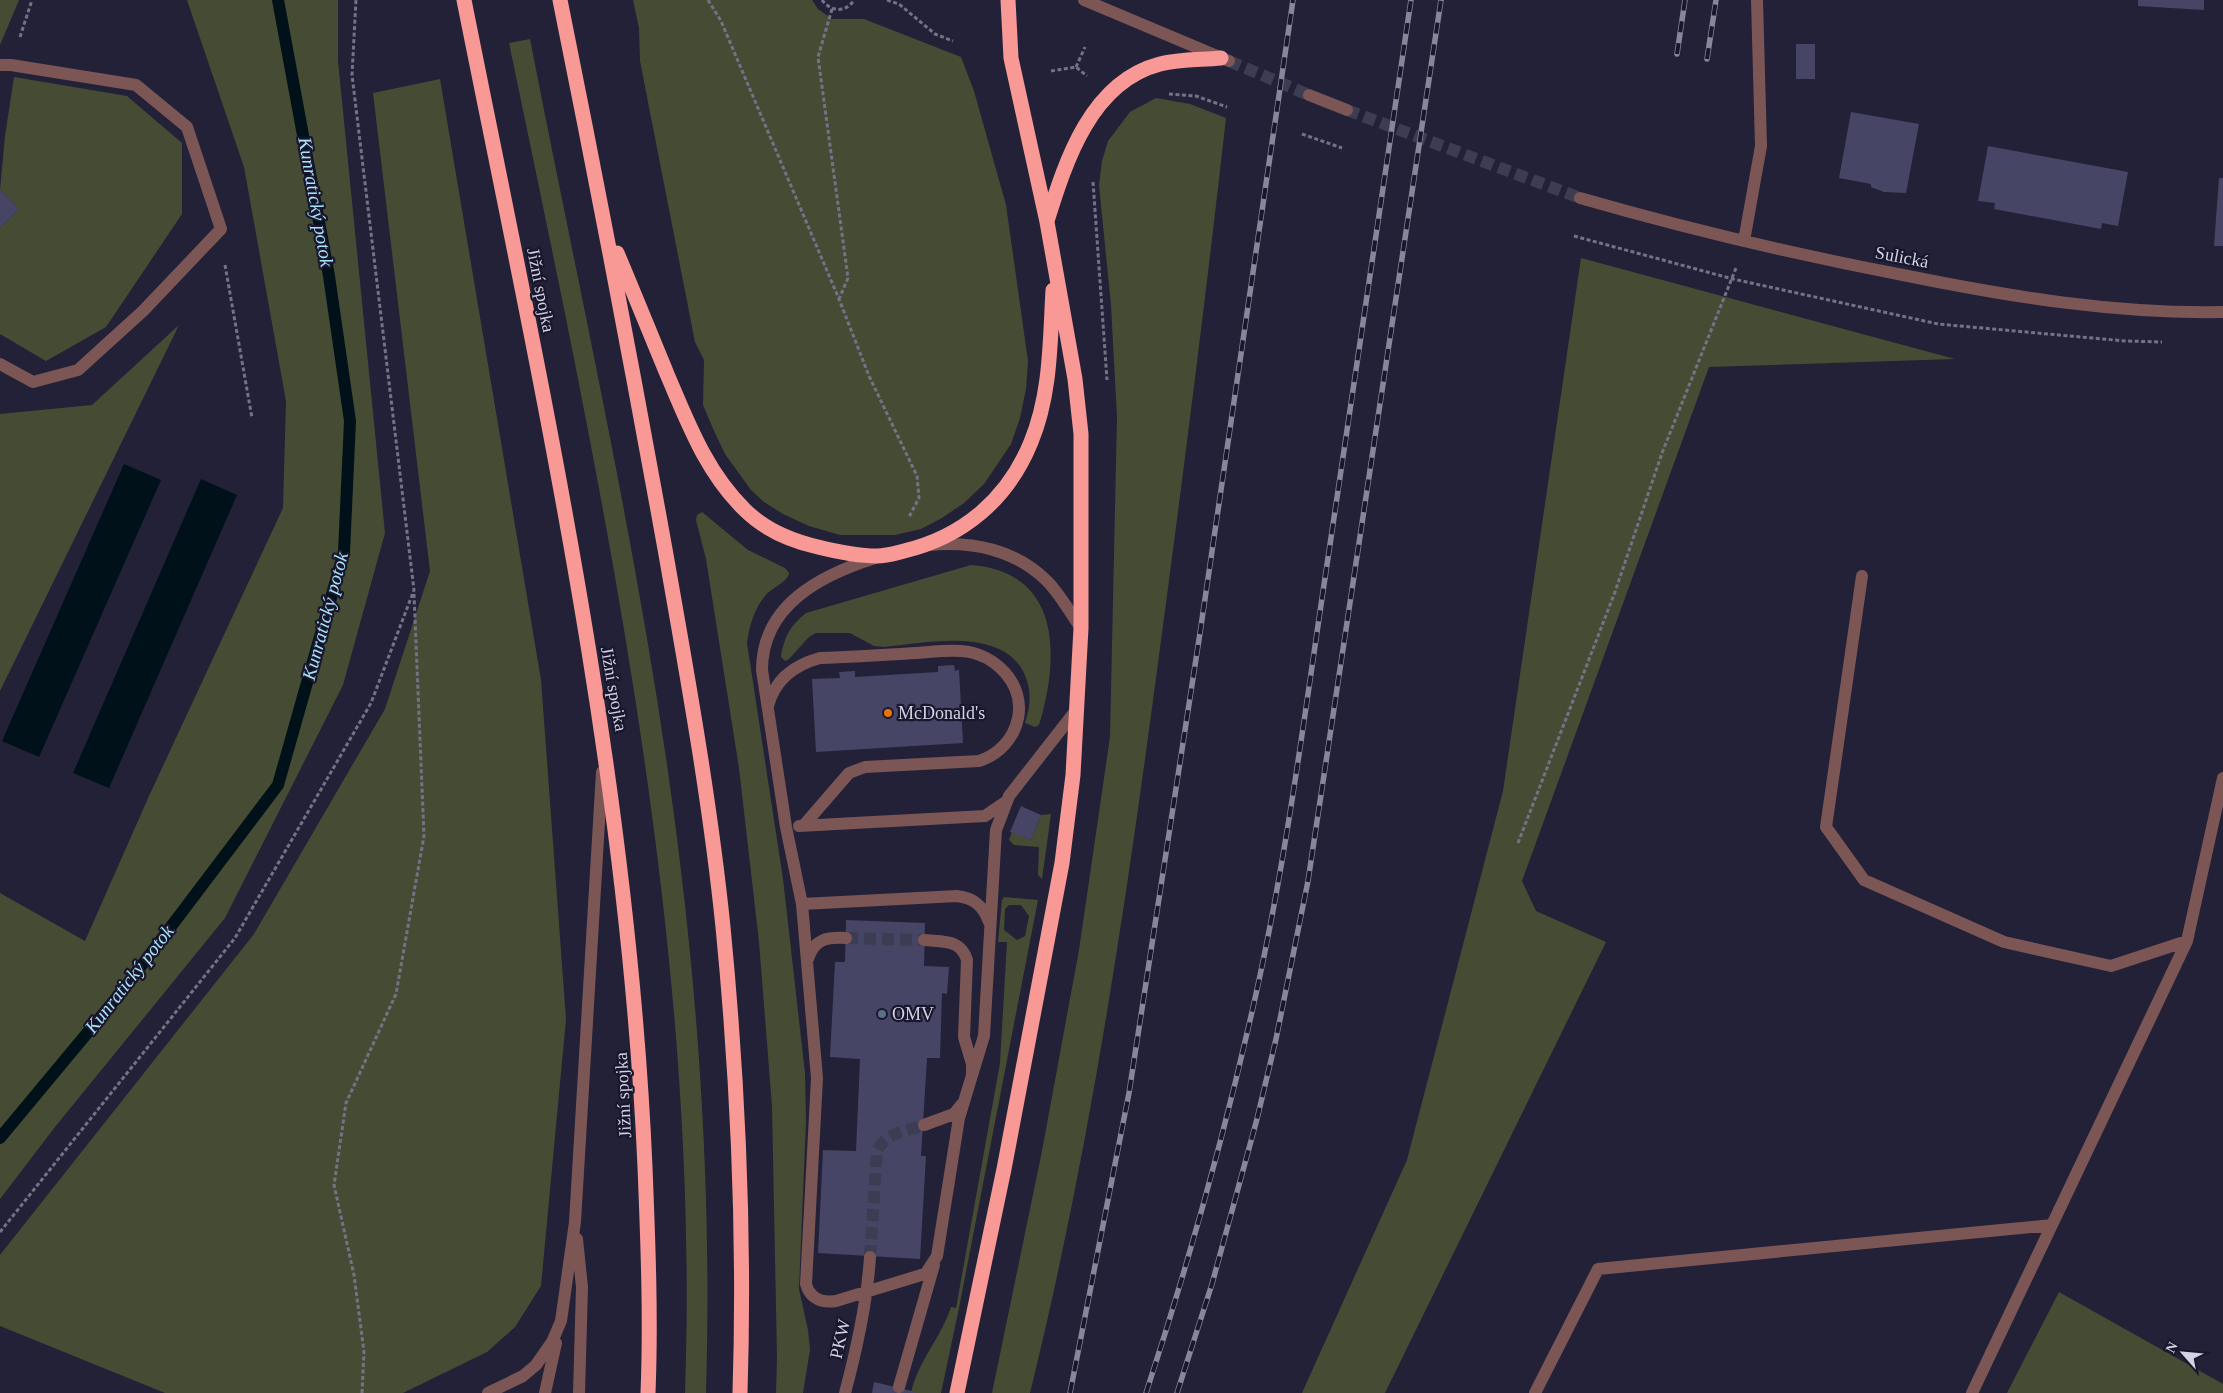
<svg xmlns="http://www.w3.org/2000/svg" width="2223" height="1393" viewBox="0 0 2223 1393" font-family="Georgia,serif">
	<style>
		.green { fill: #464c33; fill-rule: evenodd }
		.water { fill: #001119 }
		.lines { fill: none; stroke-linecap: round; stroke-linejoin: round }
		.stream { stroke: #001119; stroke-width: 12 }
		.building { fill: #474566 }
		.minor-tunnel { stroke: #3c3c52; stroke-width: 12; stroke-dasharray: 12 6; stroke-linecap: butt }
		.path { stroke: #737286; stroke-width: 3; stroke-dasharray: 4 2.5; stroke-linecap: butt }
		.minor { stroke: #7c5654; stroke-width: 12 }
		.highway { stroke: #f89996; stroke-width: 15 }
		.rail-casing { stroke: #87879a; stroke-width: 5.5 }
		.rail { stroke: #19172d; stroke-width: 4; stroke-dasharray: 11; stroke-linecap: butt }
		.food-dot { fill: #e8710a; stroke: #19172d; stroke-width: 2 }
		.service-dot { fill: #5c6f8a; stroke: #19172d; stroke-width: 2 }
		.labels { text-anchor: middle; dominant-baseline: central; stroke-width: 4.5; stroke-linejoin: round; paint-order: stroke }
		.street-label { font-size: 18px; fill: #d2d2e2; stroke: #19172d }
		.poi-label { font-size: 18px; fill: #d2d2e2; stroke: #19172d; text-anchor: start }
		.water-label { font-size: 19px; font-style: italic; fill: #a8e3fa; stroke: #19172d }
	</style>
	<rect width="100%" height="100%" fill="#222138"/>
	<!-- green -->
	<path class="green" d="M 0,0 L 19,0 L 0,45 Z
		M 187,0 L 338,0 L 338,61 L 385,533 L 343,685 L 225,918 L 55,1127 L 0,1199 L 0,893 L 85,941 L 149,796 L 283,508 L 286,401 L 244,167 Z
		M 633,0 L 812,0 L 818,9 L 832,19 L 864,19 L 961,57 L 974,91 L 1006,205 L 1028,361 L 1026,389 L 1020,418 L 1011,444 L 984,484 L 964,503 L 942,518 L 921,529 L 895,535 L 840,535 L 809,526 L 783,514 L 764,502 L 751,490 L 725,454 L 714,431 L 703,405 L 704,360 L 695,342 L 640,61 L 639,28 Z
		M 530,39 C 586,327 653,614 685,905 C 703,1067 711,1231 706,1393 L 685,1393 C 701,939 601,485 509,43 Z
		M 14,77 L 127,96 L 182,143 L 182,214 L 106,327 L 46,361 L 0,334 L 0,228 L 19,209 L 0,190 L 5,136 Z
		M 440,79 L 541,680 L 566,1019 L 541,1286 L 515,1327 L 487,1352 L 403,1393 L 165,1393 L 0,1326 L 0,1255 L 254,934 L 385,709 L 430,571 L 373,93 Z
		M 1156,98 L 1190,104 L 1226,118 C 1205,305 1181,492 1156,678 C 1124,918 1088,1158 1030,1393 L 992,1393 L 1042,1151 L 1079,950 L 1110,737 L 1117,417 L 1111,305 L 1099,185 L 1102,161 L 1108,141 L 1130,112 Z
		M 1581,258 L 1955,359 L 1709,367 L 1522,881 L 1536,911 L 1606,942 L 1385,1393 L 1302,1393 L 1407,1160 L 1503,791 Z
		M 179,325 L 0,691 L 0,414 L 92,405 Z
		M 702,512 L 748,550 L 785,568 L 789,573 C 788,582 771,588 765,596 C 754,609 749,627 747,643 L 783,879 L 805,1073 L 806,1121 L 799,1289 L 808,1330 L 810,1350 L 803,1393 L 776,1393 L 777,1357 L 772,1106 L 759,942 L 739,768 L 706,559 L 696,520 L 697,515 Z
		M 971,565 C 1061,572 1060,656 1039,725 L 1035,727 L 1025,723 C 1031,705 1032,689 1023,671 C 999,627 924,643 884,647 L 874,646 L 850,633 L 816,633 L 809,637 L 789,659 L 785,661 L 781,657 C 784,637 790,626 806,613 Z
		M 1051,814 L 1042,879 L 1038,875 L 1039,847 L 1014,845 L 1009,840 L 1012,832 L 1031,840 L 1041,815 Z
		M 1004,897 L 1038,900 L 959,1308 L 941,1393 L 911,1393 C 918,1361 941,1338 951,1307 L 956,1308 L 1000,1063 L 1007,942 L 998,942 L 1002,900 ZM 1009,905 L 1021,905 L 1029,916 L 1025,936 L 1017,940 L 1004,930 L 1005,909 Z
		M 2059,1292 L 2223,1384 L 2223,1393 L 2007,1393 Z"/>
	<!-- water -->
	<path class="water" d="M 124,464 L 161,480 L 39,757 L 2,741 Z
		M 201,479 L 237,495 L 109,788 L 73,773 Z"/>
	<g class="lines">
		<!-- stream -->
		<path class="stream" d="M 0,1138 L 123,990 L 278,785 L 344,552 L 350,421 L 329,276 L 278,0"/>
	</g>
	<!-- building -->
	<path class="building" d="M 2138,0 L 2204,0 L 2204,10 L 2138,6 Z
		M 1796,44 L 1815,44 L 1815,79 L 1796,79 Z
		M 1851,112 L 1919,124 L 1906,193 L 1884,192 L 1871,187 L 1871,184 L 1839,178 Z
		M 1988,146 L 2128,172 L 2118,226 L 2102,223 L 2101,229 L 1994,209 L 1995,203 L 1978,201 Z
		M 2219,178 L 2223,178 L 2223,246 L 2214,246 Z
		M 0,190 L 19,209 L 0,228 Z
		M 954,665 L 955,671 L 959,670 L 963,743 L 816,752 L 812,679 L 840,678 L 839,672 L 855,671 L 855,677 L 938,672 L 938,666 Z
		M 1021,806 L 1041,815 L 1031,840 L 1010,832 Z
		M 846,920 L 925,923 L 924,966 L 949,967 L 947,994 L 942,993 L 940,1058 L 927,1058 L 921,1156 L 926,1156 L 920,1259 L 818,1253 L 823,1150 L 856,1151 L 860,1059 L 830,1057 L 835,962 L 845,962 Z
		M 874,1382 L 916,1392 L 916,1393 L 872,1393 Z"/>
	<g class="lines">
		<!-- minor-tunnel -->
		<path class="minor-tunnel" d="M 1229,61 L 1309,95
			M 1347,110 L 1580,198
			M 846,938 L 924,940
			M 870,1257 L 877,1151 C 885,1133 906,1131 924,1125"/>
		<!-- path -->
		<path class="path" d="M 708,0 L 721,21 L 839,299 L 869,376 L 917,476 L 919,498 L 909,517
			M 822,0 C 831,12 846,13 854,0
			M 887,0 L 899,4 L 935,34 L 953,41
			M 832,9 L 818,57 L 848,278 L 839,299
			M 20,37 L 32,0
			M 1076,67 L 1085,47
			M 1051,71 L 1076,67 L 1087,76
			M 1169,94 L 1196,96 L 1227,107
			M 1302,134 L 1342,148
			M 1093,182 L 1107,380
			M 1574,236 L 1733,279 L 1938,324 L 2125,341 L 2162,342
			M 225,265 L 252,418
			M 1518,843 L 1615,592 L 1662,453 L 1736,268
			M 0,1232 L 235,938 L 371,703 L 414,590 L 352,75 L 356,0
			M 362,1393 L 364,1352 L 354,1275 L 334,1185 L 346,1103 L 396,994 L 424,836 L 414,594"/>
		<!-- minor -->
		<path class="minor" d="M 1084,0 L 1229,61
			M 0,65 L 11,65 L 136,85 L 187,127 L 221,229 L 143,311 L 78,370 L 33,382 L 0,364
			M 1309,95 L 1347,110
			M 1580,198 C 1688,229 1797,255 1908,276 C 2012,297 2116,314 2223,312
			M 1744,241 L 1761,146 L 1757,0
			M 930,545 C 973,541 1016,550 1047,581 C 1060,594 1070,613 1081,628
			M 875,558 C 821,575 762,605 762,670 L 786,827 L 802,904 L 817,1078 L 806,1284 C 810,1299 822,1303 836,1301 L 918,1276 L 926,1273 L 937,1256 L 959,1118 L 984,1036 L 996,830 L 1009,796 L 1077,709
			M 1862,576 L 1826,827 L 1864,880 L 2004,942 L 2111,966 L 2187,941
			M 768,706 C 775,679 794,665 820,658 C 852,657 884,655 915,653 C 930,652 947,650 961,651 C 995,653 1025,684 1018,718 C 1014,739 998,755 979,761 L 865,767 L 849,773 L 804,825
			M 799,826 L 985,816 L 1004,803
			M 802,904 L 957,896 C 974,898 983,906 989,922
			M 924,940 C 943,942 961,939 967,960 L 964,1037 L 972,1064 L 972,1074
			M 808,959 C 814,939 827,937 846,938
			M 924,1125 L 954,1114 L 962,1104
			M 577,1239 L 582,1287 L 579,1393
			M 899,1387 L 934,1265
			M 488,1393 L 523,1376 L 536,1365 L 552,1342 L 561,1321 L 575,1222 L 602,772
			M 545,1393 L 556,1343
			M 845,1393 C 857,1348 867,1304 870,1257
			M 1535,1393 L 1598,1269 L 2052,1225
			M 1972,1393 L 2187,941 L 2223,778"/>
		<!-- highway -->
		<path class="highway" d="M 464,0 C 541,386 628,772 645,1167 C 648,1242 651,1318 648,1393
			M 560,0 C 597,183 632,366 665,549 C 687,674 710,800 723,927 C 738,1081 745,1237 740,1393
			M 1047,221 C 1066,160 1091,82 1160,64 C 1180,59 1201,60 1221,58
			M 617,253 C 634,293 650,333 667,374 C 688,423 706,472 745,510 C 765,530 792,541 818,547 C 838,552 857,556 877,556 C 886,556 896,553 904,551 C 963,537 1008,499 1031,442 C 1051,394 1050,341 1053,290
			M 957,1393 L 1004,1169 L 1062,863 L 1073,775 L 1081,628 L 1081,434 L 1075,379 L 1047,222 L 1011,58 L 1008,0"/>
		<defs>
			<path id="rail" d="M 1677,54 L 1685,0
				M 1707,59 L 1716,0
				M 1070,1393 L 1129,1093 L 1200,633 L 1293,0
				M 1146,1393 C 1189,1262 1226,1129 1256,994 C 1288,850 1306,703 1328,558 C 1356,372 1383,186 1411,0
				M 1177,1393 L 1212,1284 L 1257,1119 L 1276,1039 L 1308,881 L 1441,0"/>
		</defs>
		<!-- rail casing -->
		<use href="#rail" class="rail-casing"/>
		<!-- rail -->
		<use href="#rail" class="rail"/>
	</g>
	<!-- markers -->
	<circle class="food-dot" cx="888" cy="713" r="5"/>
	<circle class="service-dot" cx="882" cy="1014" r="5"/>
	<g class="labels">
		<!-- street labels -->
		<g class="street-label">
			<text transform="translate(1902 257) rotate(11)">Sulická</text>
			<text transform="translate(541 290) rotate(79)">Jižní spojka</text>
			<text transform="translate(614 689) rotate(80)">Jižní spojka</text>
			<text transform="translate(623 1095) rotate(-93)">Jižní spojka</text>
			<text transform="translate(840 1339) rotate(-77)">PKW</text>
		</g>
		<!-- poi labels -->
		<g class="poi-label">
			<text x="898" y="713">McDonald's</text>
			<text x="892" y="1014">OMV</text>
		</g>
		<!-- water labels -->
		<g class="water-label">
			<text transform="translate(316 202) rotate(80)">Kunratický potok</text>
			<text transform="translate(325 616) rotate(-75)">Kunratický potok</text>
			<text transform="translate(129 979) rotate(-52)">Kunratický potok</text>
		</g>
	</g>
	<!-- north arrow -->
	<g transform="translate(2183 1353) rotate(297)" stroke="#19172d" stroke-width="4" paint-order="stroke">
	<path d="M0-4L9 19L0 12L-9 19Z" fill="#d2d2e2"/>
	<text y="-8" font-size="14" font-weight="bold" text-anchor="middle" fill="#d2d2e2">N</text>
	</g>
</svg>
